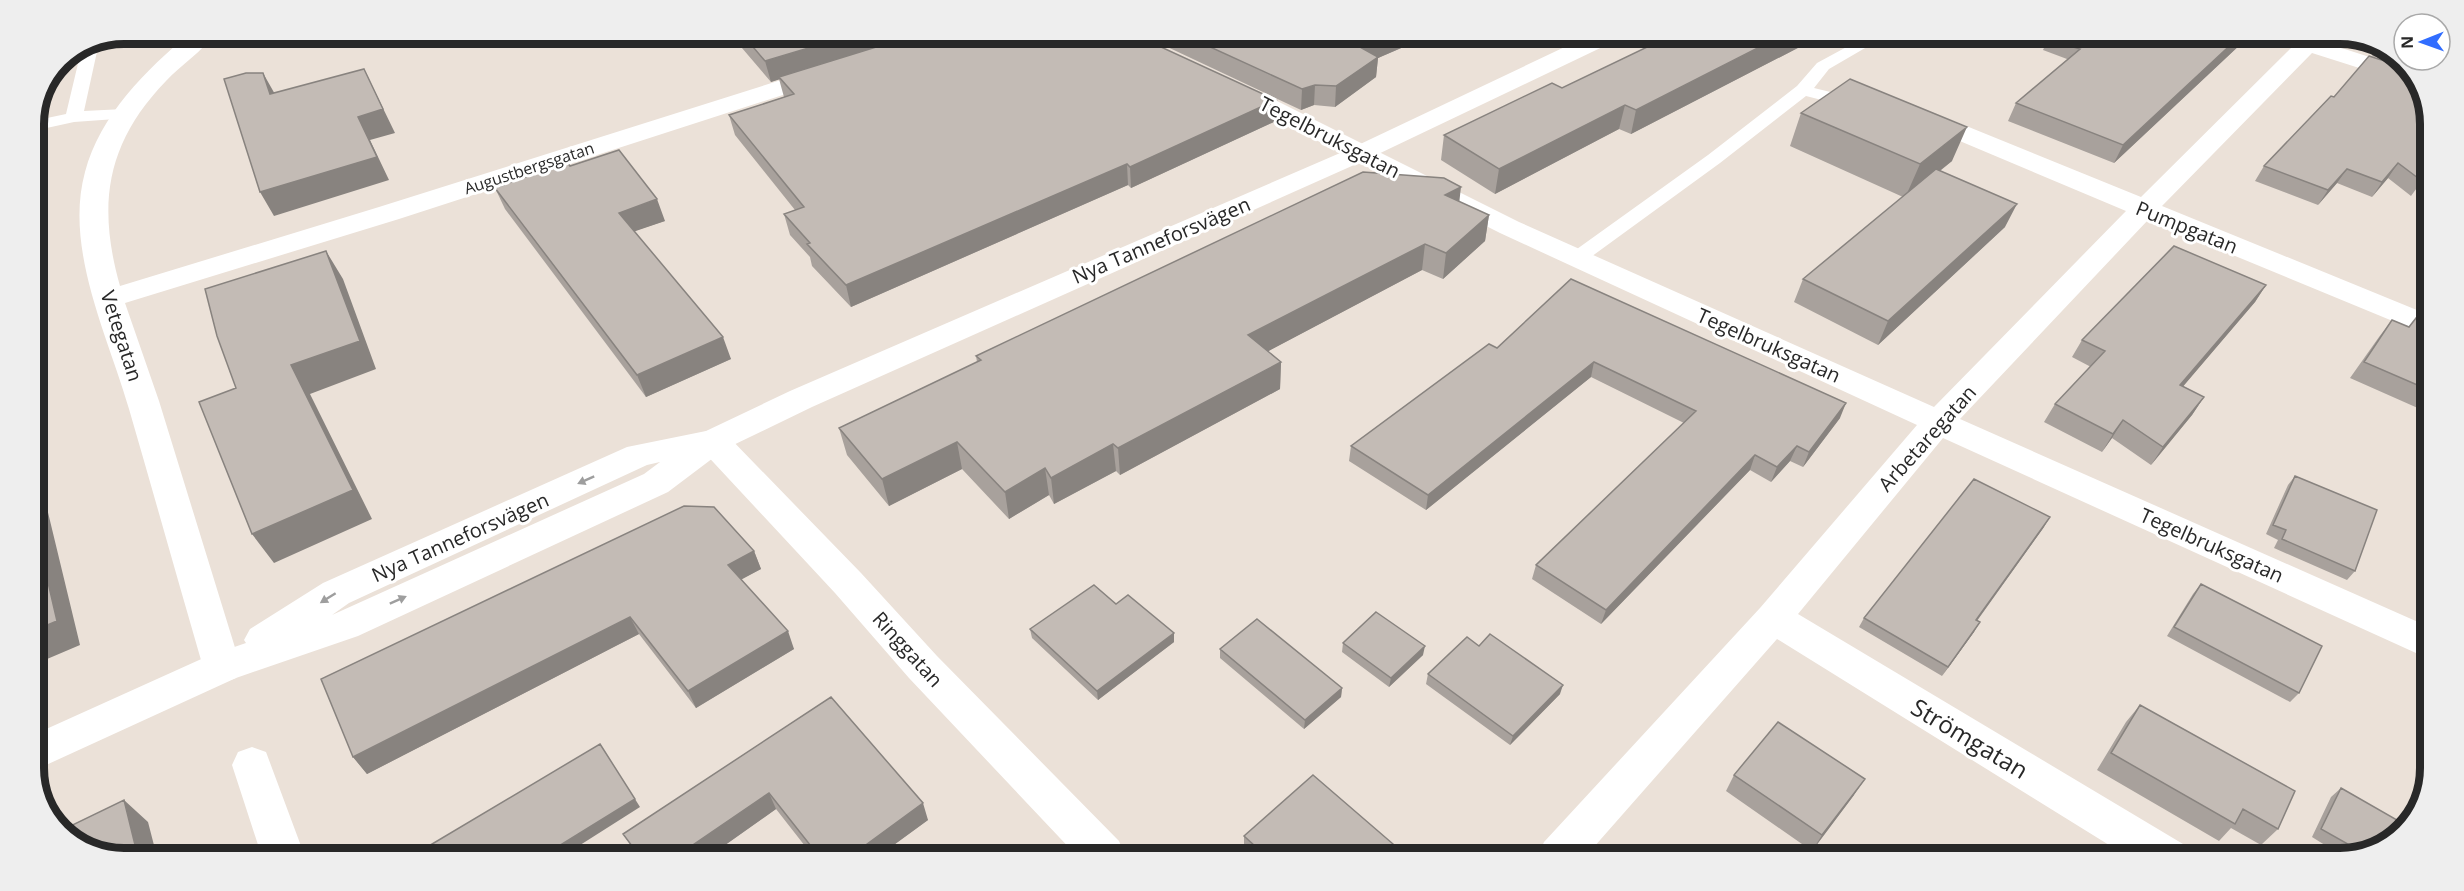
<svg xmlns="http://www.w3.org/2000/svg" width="2464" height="891" viewBox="0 0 2464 891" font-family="'Open Sans',sans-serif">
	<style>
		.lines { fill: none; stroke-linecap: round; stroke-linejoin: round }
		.service { fill: #fff; fill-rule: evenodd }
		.minor { fill: #fff; fill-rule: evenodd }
		.secondary { fill: #fff; fill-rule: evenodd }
		.wall { fill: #a8a19c }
		.shaded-wall { fill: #88837f }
		.building { fill: #c3bbb5; stroke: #88837f; stroke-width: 1.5 }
		.oneway { fill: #9e9e9e }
		.labels { text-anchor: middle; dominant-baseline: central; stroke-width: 6; stroke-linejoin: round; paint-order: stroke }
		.far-street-label { font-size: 16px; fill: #282828; stroke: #fff }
		.street-label { font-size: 20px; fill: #282828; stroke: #fff }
		.near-street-label { font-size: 24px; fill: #282828; stroke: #fff }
		.rim { fill: none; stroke: #282828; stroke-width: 8 }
	</style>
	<rect width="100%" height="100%" fill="#ebe1d8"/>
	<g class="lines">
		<!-- service -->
		<path class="service" d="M 1865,37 L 1884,37 L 1829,69 L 1814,88 L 1859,99 L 1861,103 L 1859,107 L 1853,108 L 1806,96 L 1720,163 L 1584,262 L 1570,262 L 1567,258 L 1570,254 L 1708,155 L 1797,86 L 1817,63 Z
			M 96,44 L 98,47 L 84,111 L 124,109 L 130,110 L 133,114 L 130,118 L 74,122 L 33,131 L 33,121 L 66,114 L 81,51 Z"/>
		<!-- minor -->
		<path class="minor" d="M 190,33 L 215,33 C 203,51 181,65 166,81 C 106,143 97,205 120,286 L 379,207 L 816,69 L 824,67 L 832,69 L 836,74 L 832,79 L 399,219 L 125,303 L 159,401 L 241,667 L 236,678 L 222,683 L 208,678 L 203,667 C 178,581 154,495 129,409 C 108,336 64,249 85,172 C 100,115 146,70 190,33 Z
			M 2277,38 L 2325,38 L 2323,42 L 2413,71 L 2419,87 L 2312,53 L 2162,206 L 2429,315 L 2429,336 L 2148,220 L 1960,419 L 2427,626 L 2427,658 L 1943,438 L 1798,614 L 2183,844 L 2189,858 L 2130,858 L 1777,639 L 1586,856 L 1538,856 L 1544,842 L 1760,608 L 1917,425 L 1500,233 L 1227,95 L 1224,90 L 1227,85 L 1236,83 L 1245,85 L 1519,222 L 1934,407 L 2126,211 L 1936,131 L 1932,126 L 1936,121 L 1945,118 L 1954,121 L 2141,197 L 2292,47 L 2281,43 Z
			M 713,429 L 725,433 L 861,573 L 937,656 L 1119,841 L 1125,855 L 1076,855 L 909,678 L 835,593 L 701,449 L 697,441 L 701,433 Z
			M 252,747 L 266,752 L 304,854 L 261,854 L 232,765 L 238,752 Z"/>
		<!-- secondary -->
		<path class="secondary" d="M 1588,36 L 1618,36 L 1615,41 L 1372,157 L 812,407 L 725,449 L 668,492 L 358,636 L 236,678 L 33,771 L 33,735 L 208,656 L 246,643 L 244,640 L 250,629 L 323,583 L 627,447 L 706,431 L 790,391 L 1354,147 ZM 660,462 L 644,474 L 332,615 L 349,603 L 647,465 Z"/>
	</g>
	<!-- wall -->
	<path class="wall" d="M 730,34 L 1135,35 L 1276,121 L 1131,188 L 1128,185 L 851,307 L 812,266 L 810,257 L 790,235 L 784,214 L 795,210 L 735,135 L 729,115 L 784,97 L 779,79 L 771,82 Z
		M 1142,35 L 1429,36 L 1378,58 L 1376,77 L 1335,107 L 1314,105 L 1301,110 Z
		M 1670,36 L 1819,37 L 1631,134 L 1619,129 L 1495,194 L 1441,160 L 1444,135 L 1562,88 Z
		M 2049,37 L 2245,37 L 2243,42 L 2114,163 L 2008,121 L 2016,103 L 2067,61 L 2067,59 L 2043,50 Z
		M 2379,45 L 2412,68 L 2372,56 Z
		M 2331,96 L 2430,170 L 2411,196 L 2388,178 L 2372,197 L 2337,183 L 2318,205 L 2255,181 L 2264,166 Z
		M 1801,113 L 1952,161 L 1940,171 L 2005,227 L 1878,345 L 1794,302 L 1803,279 L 1903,197 L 1790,146 Z
		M 570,166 L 665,221 L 634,231 L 731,359 L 646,397 L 505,209 L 495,188 Z
		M 1459,202 L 1489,215 L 1485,241 L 1443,279 L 1422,270 L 1268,351 L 1281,362 L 1280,389 L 1120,475 L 1116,471 L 1054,504 L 1049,495 L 1009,519 L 962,469 L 889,506 L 847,455 L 839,428 L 977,362 L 976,356 Z
		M 1571,279 L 1840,418 L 1803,467 L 1790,461 L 1771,482 L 1750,470 L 1601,624 L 1532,579 L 1536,565 L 1684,423 L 1591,377 L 1426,510 L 1349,461 L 1351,446 L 1497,348 Z
		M 2266,285 L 2255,302 L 2183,386 L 2204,397 L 2192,415 L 2151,465 L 2112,438 L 2102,452 L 2044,422 L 2055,404 L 2091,367 L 2072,357 L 2082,340 Z
		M 2430,299 L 2429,313 L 2421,310 Z
		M 2420,313 L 2429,316 L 2429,413 L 2350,378 L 2379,337 L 2392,320 L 2409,327 Z
		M 2295,476 L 2355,571 L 2347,580 L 2274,548 L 2278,540 L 2266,534 L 2288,485 Z
		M 2044,527 L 1977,621 L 1974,632 L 1942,676 L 1859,627 L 1864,618 Z
		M 754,551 L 761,569 L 741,579 L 794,649 L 696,708 L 639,634 L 367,774 L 353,757 Z
		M 2201,584 L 2299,693 L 2290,702 L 2167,636 L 2193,594 Z
		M 1116,604 L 1174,633 L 1174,642 L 1098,700 L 1032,638 L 1030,629 Z
		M 1343,643 L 1423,655 L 1389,687 L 1342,652 Z
		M 1479,646 L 1560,694 L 1510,745 L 1426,684 L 1428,674 Z
		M 1220,649 L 1342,688 L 1341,697 L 1304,729 L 1220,658 Z
		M 831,697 L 928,820 L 880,855 L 812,855 L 776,809 L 711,855 L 637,854 L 623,834 Z
		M 2140,705 L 2278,829 L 2261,845 L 2231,828 L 2219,841 L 2097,770 L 2126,722 Z
		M 1734,775 L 1854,795 L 1812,851 L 1726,791 Z
		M 2341,788 L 2387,842 L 2344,857 L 2312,837 L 2331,797 Z
		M 1244,836 L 1400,850 L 1399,856 L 1256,856 L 1244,844 Z"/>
	<!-- shaded-wall -->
	<path class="shaded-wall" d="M 852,35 L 920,35 L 771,82 L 765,61 Z
		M 1386,36 L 1429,36 L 1378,58 L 1376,77 L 1335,107 L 1336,86 L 1360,47 Z
		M 1781,36 L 1819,37 L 1631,134 L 1636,110 Z
		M 2239,37 L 2245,37 L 2243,42 L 2114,163 L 2123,145 Z
		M 364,69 L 395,133 L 370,140 L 389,180 L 274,216 L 260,192 Z
		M 263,73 L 276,96 L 270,94 Z
		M 1315,85 L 1314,105 L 1301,110 L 1302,89 Z
		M 1276,100 L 1276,121 L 1131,188 L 1130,167 Z
		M 1625,105 L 1619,129 L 1495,194 L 1499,169 Z
		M 1967,127 L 1952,161 L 1905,198 L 1920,164 Z
		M 2398,163 L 2388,178 L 2372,197 L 2382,182 Z
		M 1127,164 L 1128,185 L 851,307 L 846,285 Z
		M 2347,169 L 2337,183 L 2318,205 L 2328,190 Z
		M 1461,187 L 1458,213 L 1445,195 Z
		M 657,199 L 665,221 L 627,234 L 619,213 Z
		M 2017,204 L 2005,227 L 1878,345 L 1888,321 Z
		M 1489,215 L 1485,241 L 1443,279 L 1446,253 Z
		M 1425,244 L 1422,270 L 1248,362 L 1248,335 Z
		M 326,251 L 343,279 L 376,369 L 310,394 L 372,519 L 274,563 L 252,534 L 291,365 Z
		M 2266,285 L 2255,302 L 2169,403 L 2180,385 Z
		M 723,337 L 731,359 L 646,397 L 637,375 Z
		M 1281,362 L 1280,389 L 1120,475 L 1118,448 Z
		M 1594,362 L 1591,377 L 1426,510 L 1428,495 Z
		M 2204,397 L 2192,415 L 2151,465 L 2163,447 Z
		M 1846,403 L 1840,418 L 1803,467 L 1809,452 Z
		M 2123,420 L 2112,438 L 2102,452 L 2113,434 Z
		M 957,442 L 962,469 L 889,506 L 882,479 Z
		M 1113,444 L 1116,471 L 1054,504 L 1051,478 Z
		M 1797,446 L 1790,461 L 1771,482 L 1777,467 Z
		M 1755,455 L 1750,470 L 1601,624 L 1606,610 Z
		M 1045,468 L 1049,495 L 1009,519 L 1005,492 Z
		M 33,487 L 45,500 L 80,645 L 33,665 Z
		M 2050,517 L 2044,527 L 1970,630 L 1976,620 Z
		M 754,551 L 761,569 L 735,583 L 728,565 Z
		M 630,617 L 639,634 L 367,774 L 353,757 Z
		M 1980,622 L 1974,632 L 1942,676 L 1948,667 Z
		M 788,631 L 794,649 L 696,708 L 688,691 Z
		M 1174,633 L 1174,642 L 1098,700 L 1097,691 Z
		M 1425,646 L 1423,655 L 1389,687 L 1391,678 Z
		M 1563,685 L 1560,694 L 1510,745 L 1513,736 Z
		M 1342,688 L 1341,697 L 1304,729 L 1305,720 Z
		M 1865,779 L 1854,795 L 1812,851 L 1822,835 Z
		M 769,793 L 776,809 L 711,855 L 678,855 Z
		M 635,799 L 640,807 L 566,854 L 546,854 Z
		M 124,800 L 148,822 L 156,853 L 137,853 Z
		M 923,803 L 928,820 L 880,855 L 852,855 Z"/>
	<!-- building -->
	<path class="building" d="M 742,34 L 852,35 L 765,61 Z
		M 915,35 L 1135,35 L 1276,100 L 1130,167 L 1127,164 L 846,285 L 807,244 L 810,243 L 784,214 L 804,207 L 729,115 L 794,94 L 779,77 Z
		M 1184,35 L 1386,36 L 1360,47 L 1378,57 L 1336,86 L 1315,85 L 1302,89 Z
		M 1670,36 L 1781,36 L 1636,110 L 1625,105 L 1499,169 L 1444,135 L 1552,83 L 1562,88 Z
		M 2062,37 L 2239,37 L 2123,145 L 2016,103 L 2080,49 L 2073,47 L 2078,43 Z
		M 2369,56 L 2413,70 L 2431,118 L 2430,170 L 2422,181 L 2398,163 L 2382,182 L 2347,169 L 2328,190 L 2264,166 L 2331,96 L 2334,97 Z
		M 364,69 L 383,109 L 358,117 L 377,157 L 260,192 L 224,79 L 246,73 L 263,73 L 270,94 Z
		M 1850,79 L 1967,127 L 1920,164 L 1801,113 Z
		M 619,150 L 657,199 L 619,213 L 723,337 L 637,375 L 495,188 L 567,162 L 570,166 Z
		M 1936,169 L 2017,204 L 1888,321 L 1803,279 Z
		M 1363,172 L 1444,178 L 1461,187 L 1445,195 L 1489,215 L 1446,253 L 1425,244 L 1248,335 L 1281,362 L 1118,448 L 1113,444 L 1051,478 L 1045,468 L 1005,492 L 957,442 L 882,479 L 839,428 L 981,360 L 976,356 Z
		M 2174,246 L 2266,285 L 2180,385 L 2204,397 L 2163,447 L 2123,420 L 2113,434 L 2055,404 L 2105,351 L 2082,340 Z
		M 326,251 L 360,341 L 291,365 L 353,490 L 252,534 L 199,402 L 236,388 L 217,336 L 205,289 Z
		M 1571,279 L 1846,403 L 1809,452 L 1797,446 L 1777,467 L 1755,455 L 1606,610 L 1536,565 L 1696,411 L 1594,362 L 1428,495 L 1351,446 L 1489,344 L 1497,348 Z
		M 2420,313 L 2429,316 L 2429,390 L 2364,362 L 2392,320 L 2409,327 Z
		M 2295,476 L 2377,510 L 2355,571 L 2282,539 L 2286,530 L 2273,525 Z
		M 1974,479 L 2050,517 L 1976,620 L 1980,622 L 1948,667 L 1864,618 Z
		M 684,506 L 714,507 L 754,551 L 728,565 L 788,631 L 688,691 L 630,617 L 353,757 L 321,679 Z
		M 33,518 L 57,621 L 33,631 Z
		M 2201,584 L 2322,646 L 2299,693 L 2174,627 Z
		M 1094,585 L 1116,604 L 1128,595 L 1174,633 L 1097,691 L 1030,629 Z
		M 1376,612 L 1425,646 L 1391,678 L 1343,643 Z
		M 1257,619 L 1342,688 L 1305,720 L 1220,649 Z
		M 1490,634 L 1563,685 L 1513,736 L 1428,674 L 1467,637 L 1479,646 Z
		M 831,697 L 923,803 L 852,855 L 818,855 L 769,793 L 678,855 L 638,854 L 623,834 Z
		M 2140,705 L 2295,791 L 2278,829 L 2243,809 L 2235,824 L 2111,753 Z
		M 1778,722 L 1865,779 L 1822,835 L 1734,775 Z
		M 600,744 L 635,799 L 546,854 L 418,854 L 417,853 Z
		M 1313,775 L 1400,850 L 1395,856 L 1266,856 L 1244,836 Z
		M 2341,788 L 2397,820 L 2387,842 L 2360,851 L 2321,829 Z
		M 124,800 L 137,853 L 95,853 L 62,830 Z"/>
	<!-- one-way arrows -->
	<defs><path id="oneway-solid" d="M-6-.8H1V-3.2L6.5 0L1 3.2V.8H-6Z" transform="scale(1.5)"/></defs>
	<g class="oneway">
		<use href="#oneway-solid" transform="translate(586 480) rotate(156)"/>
		<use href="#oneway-solid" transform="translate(328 598) rotate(148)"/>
		<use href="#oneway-solid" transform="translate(398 600) rotate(-24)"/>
	</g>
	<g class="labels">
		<!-- far-street labels -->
		<g class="far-street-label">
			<text transform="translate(529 168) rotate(-18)">Augustbergsgatan</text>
		</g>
		<!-- street labels -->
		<g class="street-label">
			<text transform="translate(1330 137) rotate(27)">Tegelbruksgatan</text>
			<text transform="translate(2187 227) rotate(22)">Pumpgatan</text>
			<text transform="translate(1161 240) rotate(-23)">Nya Tanneforsvägen</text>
			<text transform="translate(122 336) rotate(72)">Vetegatan</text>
			<text transform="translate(1769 345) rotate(24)">Tegelbruksgatan</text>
			<text transform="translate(1927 438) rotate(-48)">Arbetaregatan</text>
			<text transform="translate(460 537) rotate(-24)">Nya Tanneforsvägen</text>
			<text transform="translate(2212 545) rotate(24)">Tegelbruksgatan</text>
			<text transform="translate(908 649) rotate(48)">Ringgatan</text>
		</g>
		<!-- near-street labels -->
		<g class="near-street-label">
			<text transform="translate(1970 738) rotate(31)">Strömgatan</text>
		</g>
	</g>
	<!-- crop -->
	<path d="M0 0H2464V891H0ZM124 44H2340A80 80 0 0 1 2420 124V768A80 80 0 0 1 2340 848H124A80 80 0 0 1 44 768V124A80 80 0 0 1 124 44Z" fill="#eee" fill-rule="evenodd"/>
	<path class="rim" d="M124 44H2340A80 80 0 0 1 2420 124V768A80 80 0 0 1 2340 848H124A80 80 0 0 1 44 768V124A80 80 0 0 1 124 44Z"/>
	<!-- north arrow -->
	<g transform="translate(2422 42) rotate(269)"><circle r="28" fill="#ffffff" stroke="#a9a9a9" stroke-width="1.5"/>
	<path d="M0-4.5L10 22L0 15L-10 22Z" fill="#316dff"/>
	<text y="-9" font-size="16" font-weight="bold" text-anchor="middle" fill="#282828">N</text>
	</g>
</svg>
